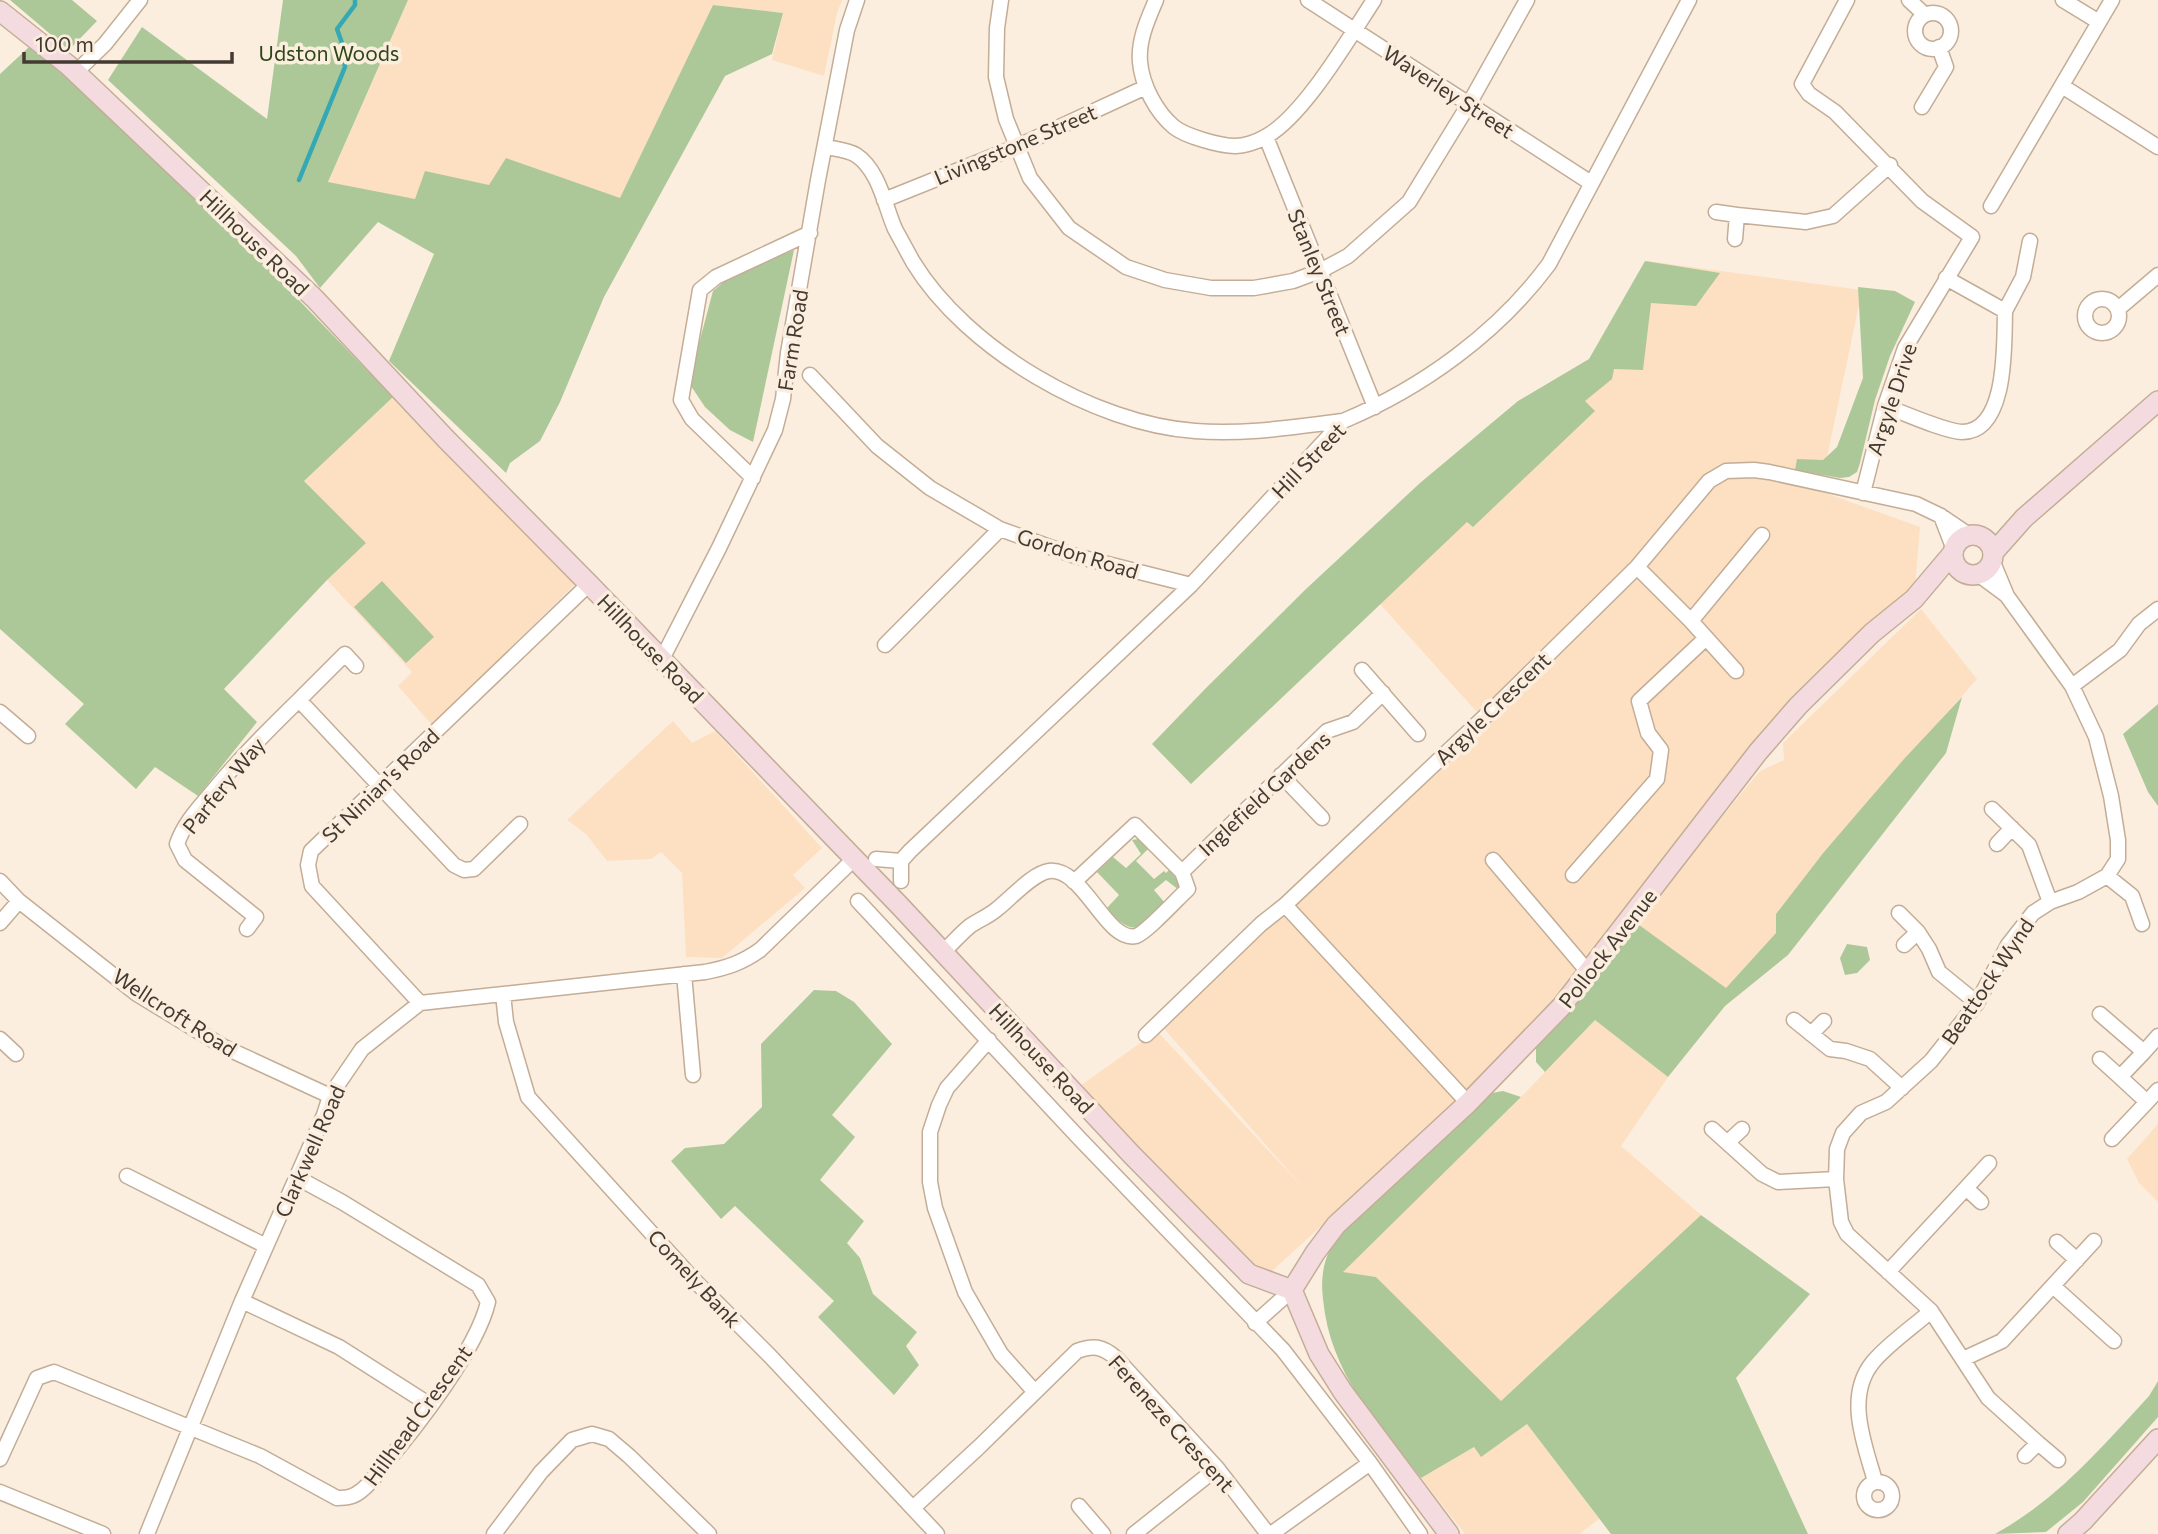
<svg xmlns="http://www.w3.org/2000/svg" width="2158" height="1534" viewBox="0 0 2158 1534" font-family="Commissioner,sans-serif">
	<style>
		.built { fill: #fddfc2 }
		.green { fill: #acc898 }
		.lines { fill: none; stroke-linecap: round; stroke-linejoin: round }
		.stream { stroke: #34a8b5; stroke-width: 4.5 }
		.street-casing { stroke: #c3ad96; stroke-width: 17 }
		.secondary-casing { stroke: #c3ad96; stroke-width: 22 }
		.street { stroke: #fff; stroke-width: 14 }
		.secondary { stroke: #f4dbdf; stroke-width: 19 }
		.labels { text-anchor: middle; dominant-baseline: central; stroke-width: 7; stroke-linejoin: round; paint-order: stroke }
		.park-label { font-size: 21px; fill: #2d4617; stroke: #fceedf }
		.street-label { font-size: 21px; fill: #433a31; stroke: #fceedf }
	</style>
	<rect width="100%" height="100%" fill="#fceedf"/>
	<!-- built -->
	<path class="built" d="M 408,0 L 842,0 L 837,13 L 824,76 L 772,60 L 783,13 L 713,5 L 620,199 L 506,158 L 489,186 L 415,200 L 328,183 Z
		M 1647,261 L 1862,290 L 1820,491 L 1920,527 L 1914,599 L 1829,673 L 1561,1007 L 1271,1272 L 1253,1264 L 1080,1086 L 1157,1031 L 1306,1191 L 1160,1024 L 1483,719 L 1380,604 L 1563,419 Z
		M 393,397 L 575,584 L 432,725 L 398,686 L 412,672 L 327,580 L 366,543 L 304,481 Z
		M 1921,609 L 1977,679 L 1824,852 L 1776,933 L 1726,988 L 1635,922 L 1760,771 L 1784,760 L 1783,743 Z
		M 673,721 L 692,743 L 715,731 L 822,848 L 793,875 L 805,888 L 722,958 L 686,957 L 682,873 L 661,852 L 651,859 L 607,861 L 586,834 L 567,820 Z
		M 1595,1020 L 1668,1077 L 1621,1146 L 1701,1215 L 1501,1401 L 1376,1277 L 1342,1272 L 1521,1097 Z
		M 2158,1124 L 2158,1202 L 2139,1183 L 2127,1159 Z
		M 1527,1424 L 1599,1519 L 1579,1534 L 1465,1534 L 1421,1478 L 1474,1447 L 1482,1456 Z"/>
	<!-- green -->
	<path class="green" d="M 10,0 L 72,0 L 97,21 L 69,50 Z
		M 283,0 L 408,0 L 328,182 L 415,199 L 425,171 L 489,185 L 506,158 L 620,198 L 713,5 L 783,13 L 772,54 L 725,76 L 604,297 L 560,402 L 540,441 L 510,463 L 506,473 L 389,361 L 434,254 L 378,222 L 320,288 L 296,256 L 108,80 L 142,27 L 267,119 Z
		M 29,47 L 110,113 L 178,176 L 393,397 L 304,481 L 366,543 L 327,580 L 224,689 L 257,722 L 198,796 L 155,767 L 136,789 L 65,724 L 84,704 L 0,629 L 0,74 Z
		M 794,250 L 753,442 L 730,430 L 705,407 L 691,386 L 694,362 L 713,291 L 732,275 Z
		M 1645,261 L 1720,273 L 1696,306 L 1651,303 L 1643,370 L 1614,369 L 1612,379 L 1585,401 L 1595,411 L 1473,527 L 1467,522 L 1191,784 L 1152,744 L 1206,688 L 1306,589 L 1420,483 L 1518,401 L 1589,359 Z
		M 1858,287 L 1895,291 L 1915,302 L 1890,356 L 1875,400 L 1860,463 L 1857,472 L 1849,477 L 1840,478 L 1795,470 L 1797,459 L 1823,460 L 1837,447 L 1863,378 Z
		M 382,581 L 434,637 L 406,663 L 354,607 Z
		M 1962,697 L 1946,753 L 1788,955 L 1725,1006 L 1668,1077 L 1595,1020 L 1545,1072 L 1536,1062 L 1536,1048 L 1635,922 L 1726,988 L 1776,933 L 1776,914 L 1824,852 L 1904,759 Z
		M 2158,704 L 2158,806 L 2148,792 L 2123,734 Z
		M 1138,839 L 1148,849 L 1136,861 L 1154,879 L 1164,871 L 1166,873 L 1169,870 L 1181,884 L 1179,890 L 1166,880 L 1154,890 L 1165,903 C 1138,929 1136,939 1106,909 L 1119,895 L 1097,872 L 1113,857 L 1126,868 L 1141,854 L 1132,840 Z
		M 1847,944 L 1867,947 L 1870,960 L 1857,973 L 1845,975 L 1840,958 Z
		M 814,990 L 836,991 L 854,1002 L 892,1044 L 832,1115 L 855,1137 L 820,1180 L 864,1221 L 847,1243 L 860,1258 L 873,1294 L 917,1332 L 906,1346 L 919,1365 L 894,1395 L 818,1317 L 834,1301 L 735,1206 L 721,1219 L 671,1161 L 685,1148 L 724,1144 L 762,1107 L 761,1044 Z
		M 1503,1091 L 1521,1097 L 1343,1272 L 1376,1277 L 1501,1401 L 1701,1215 L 1810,1294 L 1736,1378 L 1808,1534 L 1611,1534 L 1527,1424 L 1481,1457 L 1474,1447 L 1421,1478 C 1376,1422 1330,1373 1323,1299 C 1321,1284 1322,1266 1329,1252 C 1341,1227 1366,1209 1386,1190 C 1418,1159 1450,1129 1483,1099 L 1492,1093 Z
		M 2158,1381 L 2158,1417 L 2083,1502 L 2046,1532 L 1995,1534 C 2057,1500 2102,1447 2149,1396 Z"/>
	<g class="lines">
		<!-- stream -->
		<path class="stream" d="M 299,180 L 345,67 L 342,43 L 337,29 L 355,5 L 355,0"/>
		<defs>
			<path id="street" d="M 1001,0 L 997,28 L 996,77 L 1006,119 L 1030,178 L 1069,228 L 1126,267 L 1165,280 L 1211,288 L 1254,288 L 1293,281 L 1320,271 L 1348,256 L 1409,202 L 1469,104 L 1527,0
				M 1156,0 C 1148,19 1138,40 1140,62 C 1142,85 1156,112 1174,127 C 1185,136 1220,146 1235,146 C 1244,146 1257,142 1265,137 C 1303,117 1349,38 1374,0
				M 1308,0 L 1591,183
				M 1847,0 L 1802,84 L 1809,94 L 1835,112 L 1922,201 L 1972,237 L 1905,348 L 1885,406 L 1863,493
				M 1909,0 L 1925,15
				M 2063,0 L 2099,22
				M1915 31a18 18 0 1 1 36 0a18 18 0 1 1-36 0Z
				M 76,72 L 105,44 L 140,0
				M 2062,86 L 2158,147
				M 1922,107 L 1946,67 L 1939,47
				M 1266,137 L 1375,407
				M 826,147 C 835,149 848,150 856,155 C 879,170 885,206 895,229 C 901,240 907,251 913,262 C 966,349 1094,424 1195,431 C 1245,435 1293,427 1343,421
				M 884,200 L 1016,147 L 1146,87
				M 1991,206 L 2112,0
				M 1716,212 L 1737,215 L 1735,239
				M 1737,215 L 1806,222 L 1833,216 L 1890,165
				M2085 316a17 17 0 1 1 34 0a17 17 0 1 1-34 0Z
				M 2118,309 L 2158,275
				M 2005,311 L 2023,277 L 2030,241
				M 810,375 L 877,446 L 930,488 L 1000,529 L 1072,555 L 1191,585
				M 1885,406 C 1904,413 1944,431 1962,432 C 2008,432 2004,343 2005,311 L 1946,278
				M 753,478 L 692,419 L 681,400 L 700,290 L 716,277 L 810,233
				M 1941,516 L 1953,547
				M 1992,560 L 2007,596 L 2072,686 L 2096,737 L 2111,796 L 2118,840 L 2118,859 L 2107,876 L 2078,892 L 2050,902 L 2033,913 L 2008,945 L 1977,1003 L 1931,1061 L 1886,1102 L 1861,1113 L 1843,1133 L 1837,1149 L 1836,1179 L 1841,1222 L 1847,1234 L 1931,1311 L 1988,1398 L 2038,1443
				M 1637,567 L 1691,621 L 1762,535
				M 1979,575 L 2006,595
				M 1691,621 L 1736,671
				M 885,645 L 1000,529
				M 662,659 L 719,548 L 775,430 L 783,399 L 788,353 L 818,180 L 847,30 L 857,0
				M 356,666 L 345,654 L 299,700 L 454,865 L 464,870 L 474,869 L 520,824
				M 1362,670 L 1418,734
				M 2072,686 L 2120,650 L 2139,624 L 2158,609
				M 0,712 L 28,736
				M 1281,775 L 1322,818
				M 1992,809 L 2029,845 L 2050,902
				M 1997,844 L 2012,828
				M 876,859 L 901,861
				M 1493,860 L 1589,973
				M 1182,872 L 1327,731 L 1353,722 L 1383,693
				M 1573,875 L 1657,779 L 1661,750 L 1648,733 L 1639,701 L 1706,638
				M 2107,876 L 2132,896 L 2142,924
				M 0,881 L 19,901 L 137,994 L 224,1047 L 330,1096
				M 901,881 L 901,861 L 910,851 L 1191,585 L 1343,421 C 1422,388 1498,333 1549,264 L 1689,0
				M 858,901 L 1079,1138 L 1283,1350 L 1370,1463 L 1420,1534
				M 1899,913 L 1918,932 L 1929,949 L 1939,972 L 1977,1003
				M 0,923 L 19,901
				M 247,929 L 256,917 L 185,860 L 177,844 C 184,823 199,808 213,791 C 240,758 269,729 299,700
				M 1904,945 L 1918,932
				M 943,952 C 952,944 960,934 970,926 C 979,920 989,916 997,909 C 1010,899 1033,873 1049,871 C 1084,867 1106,943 1136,936 C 1146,933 1178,898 1188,889 L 1182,872 L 1135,825 L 1074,882
				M 684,974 L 693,1075
				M 503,994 L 506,1022 L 528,1097 L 694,1280 L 770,1356 L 937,1534
				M 420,1003 L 312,886 L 308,865 L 311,851 L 589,584
				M 2100,1014 L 2144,1052 L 2158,1036
				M 1794,1020 L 1830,1049 L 1846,1051 L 1870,1059 L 1902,1088
				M 1811,1034 L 1824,1021
				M 1146,1035 L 1261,924 L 1285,905
				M 0,1039 L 16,1054
				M 989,1040 L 947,1088 L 939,1105 L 930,1132 L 930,1182 L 935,1208 L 965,1292 L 1001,1354 L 1034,1391
				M 2144,1052 L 2120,1077 L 2147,1102 L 2158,1090
				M 2100,1059 L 2120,1077
				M 1468,1103 L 1285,905 L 1498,704 L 1637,567 L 1709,481 L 1726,471 L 1754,470 L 1769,472 L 1916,504 L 1941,516 L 1969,535
				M 1712,1129 L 1762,1174 L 1778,1182 L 1836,1179
				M 2112,1139 L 2147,1102
				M 1728,1142 L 1742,1129
				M 127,1176 L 266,1246
				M 1981,1202 L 1966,1188 L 1989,1163
				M 2057,1242 L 2077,1260
				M 1888,1272 L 1966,1188
				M 2053,1286 L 2114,1341
				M 242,1301 L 339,1347 L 430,1405
				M 1255,1323 L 1292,1290
				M 1963,1359 L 2002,1341 L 2094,1241
				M 2025,1456 L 2038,1443 L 2058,1460
				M 0,1459 L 37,1378 L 54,1372 L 260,1456 L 337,1498 C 347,1498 354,1497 362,1490 C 370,1484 377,1474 383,1466 C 416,1428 477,1349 488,1302 L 478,1285 L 342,1202 L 296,1177
				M 1875,1481 C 1864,1443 1845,1396 1873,1362 C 1889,1343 1913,1327 1931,1311
				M1864 1496a14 14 0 1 1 28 0a14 14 0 1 1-28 0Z
				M 0,1492 L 103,1534
				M 1079,1506 L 1103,1534
				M 913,1508 L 979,1447 L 1077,1351 C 1093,1345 1102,1346 1116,1358 L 1217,1468 L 1268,1534
				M 147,1534 L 242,1301 L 324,1115 L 330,1096 L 362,1049 L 420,1003 L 705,972 C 726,968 742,963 760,950 L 854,859
				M 494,1534 L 541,1472 L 572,1440 L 592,1434 L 609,1439 L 629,1456 L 709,1534
				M 1134,1534 L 1217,1468
				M 1271,1534 L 1370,1463"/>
			<path id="secondary" d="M 0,11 L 68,65 L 315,299 L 446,439 L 589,584 L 900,906 L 1131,1154 L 1249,1274 L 1292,1290 L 1319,1354 L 1343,1392 L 1449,1534
				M1953 555a20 20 0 1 1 40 0a20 20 0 1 1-40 0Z
				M 1993,553 L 2024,518 L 2158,401
				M 1292,1290 L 1315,1253 L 1336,1225 L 1468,1103 L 1561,1007 L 1758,752 L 1798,706 L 1872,633 L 1914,599 L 1952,554
				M 2068,1534 L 2083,1521 L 2158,1439"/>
		</defs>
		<!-- street casing -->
		<use href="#street" class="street-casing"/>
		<!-- secondary casing -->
		<use href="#secondary" class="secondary-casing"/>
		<!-- street -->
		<use href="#street" class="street"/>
		<!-- secondary -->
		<use href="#secondary" class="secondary"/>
	</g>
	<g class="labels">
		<!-- park labels -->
		<g class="park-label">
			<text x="329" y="52">Udston Woods</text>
		</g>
		<!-- street labels -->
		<g class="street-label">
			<text transform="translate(1449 91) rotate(33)">Waverley Street</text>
			<text transform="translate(1015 144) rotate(-23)">Livingstone Street</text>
			<text transform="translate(255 242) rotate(44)">Hillhouse Road</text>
			<text transform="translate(1320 272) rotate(68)">Stanley Street</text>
			<text transform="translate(792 340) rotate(-81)">Farm Road</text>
			<text transform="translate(1891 399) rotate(-72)">Argyle Drive</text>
			<text transform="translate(1308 460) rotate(-46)">Hill Street</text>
			<text transform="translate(1078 553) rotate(17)">Gordon Road</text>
			<text transform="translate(651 648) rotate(46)">Hillhouse Road</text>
			<text transform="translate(1492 708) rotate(-44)">Argyle Crescent</text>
			<text transform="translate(223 785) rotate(-51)">Parfery Way</text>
			<text transform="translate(380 785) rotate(-44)">St Ninian's Road</text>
			<text transform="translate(1264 793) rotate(-43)">Inglefield Gardens</text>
			<text transform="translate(1607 948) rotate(-52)">Pollock Avenue</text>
			<text transform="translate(1987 981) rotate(-56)">Beattock Wynd</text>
			<text transform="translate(175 1012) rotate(33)">Wellcroft Road</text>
			<text transform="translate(1042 1058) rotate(47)">Hillhouse Road</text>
			<text transform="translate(309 1151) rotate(-66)">Clarkwell Road</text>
			<text transform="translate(695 1278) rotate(47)">Comely Bank</text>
			<text transform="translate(417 1415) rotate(-54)">Hillhead Crescent</text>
			<text transform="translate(1172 1423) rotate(48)">Fereneze Crescent</text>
		</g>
	</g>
	<!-- scale -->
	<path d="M24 52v10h208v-10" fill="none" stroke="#433a31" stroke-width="3.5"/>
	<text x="35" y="52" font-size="21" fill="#433a31" stroke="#fceedf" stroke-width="5" paint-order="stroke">100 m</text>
</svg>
